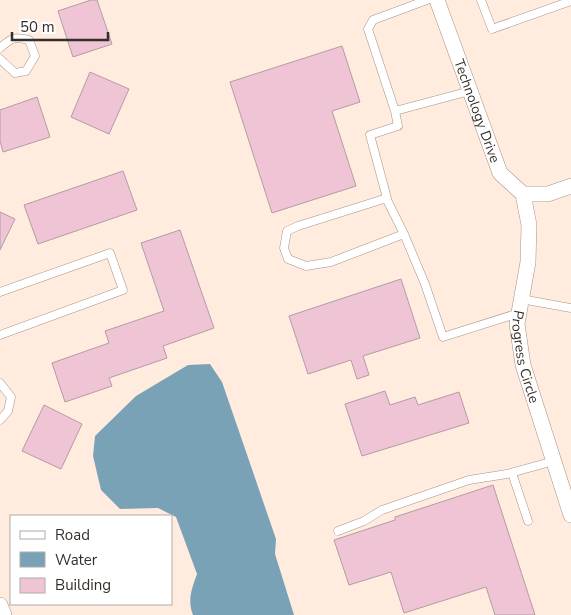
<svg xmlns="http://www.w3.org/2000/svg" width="571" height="615" viewBox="0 0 571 615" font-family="'Nunito Sans',sans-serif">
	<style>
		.water { fill: #7aa2b7 }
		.building { fill: #efc5d6; stroke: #b29ca4 }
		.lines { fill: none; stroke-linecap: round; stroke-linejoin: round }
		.service-casing { stroke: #a59487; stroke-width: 9 }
		.minor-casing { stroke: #a59487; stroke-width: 16 }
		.service { stroke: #fff; stroke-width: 8 }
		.minor { stroke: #fff; stroke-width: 15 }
		.labels { text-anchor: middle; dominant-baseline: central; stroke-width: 4; stroke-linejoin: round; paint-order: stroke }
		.street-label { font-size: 14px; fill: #362f29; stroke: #fff }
	</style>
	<rect width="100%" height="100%" fill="#ffecde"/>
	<!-- water -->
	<path class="water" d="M 210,364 L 222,382 L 276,539 L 275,554 L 294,615 L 193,615 C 187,600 192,588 197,574 L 176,517 L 158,508 L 120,509 L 101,490 L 93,456 L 95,436 L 136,396 L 188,365 Z"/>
	<!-- building -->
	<path class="building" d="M 91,0 L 97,0 L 112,44 L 73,57 L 58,11 Z
		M 342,46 L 360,102 L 332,111 L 356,186 L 272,213 L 230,82 Z
		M 90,72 L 129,89 L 109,134 L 71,117 Z
		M 37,97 L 50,137 L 3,152 L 0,141 L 0,110 Z
		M 123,171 L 137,210 L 38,244 L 24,205 Z
		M 0,212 L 15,219 L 0,250 Z
		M 180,230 L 214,328 L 163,346 L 167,358 L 109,378 L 112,386 L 65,402 L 52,363 L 109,343 L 105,331 L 164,311 L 141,243 Z
		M 401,279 L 420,338 L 363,356 L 369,375 L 357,379 L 351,360 L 308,374 L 289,316 Z
		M 385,391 L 390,405 L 415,397 L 418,405 L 459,392 L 469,423 L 362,456 L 345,404 Z
		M 44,405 L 82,424 L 61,469 L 22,451 Z
		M 493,485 L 535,615 L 495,615 L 486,587 L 404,613 L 391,572 L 349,585 L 334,540 L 395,520 L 395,517 Z"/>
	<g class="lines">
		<defs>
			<path id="service" d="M 427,0 L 373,20 L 368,29 L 395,111 L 470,91
				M 481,0 L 492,29 L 571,1
				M 0,48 C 11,38 15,36 29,40 L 35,56 L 26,71 L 15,73 L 0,59
				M 395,111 L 398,126 L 370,135 L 388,202 L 404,234 L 425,284 L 443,337 L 519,313
				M 387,198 L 298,226 L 287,231 L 284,248 L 288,259 L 306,266 L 331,262 L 404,234
				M 0,292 L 110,253 L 123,290 L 0,335
				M 521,299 L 571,308
				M 0,383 L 11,397 L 8,411 L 0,420
				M 512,473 L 528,521
				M 338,531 L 364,521 L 382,510 L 469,480 L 507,474 L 554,461"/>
			<g id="minor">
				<path id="s1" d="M 437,0 L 500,173 L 523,194 L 548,194 L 571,186"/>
				<path id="s2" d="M 523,194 L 529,225 L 528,262 L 517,324 L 523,365 L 571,515"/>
				<path d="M 0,605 L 4,615"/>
			</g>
		</defs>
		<!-- service casing -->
		<use href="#service" class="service-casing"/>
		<!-- minor casing -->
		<use href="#minor" class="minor-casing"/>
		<!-- service -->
		<use href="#service" class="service"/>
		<!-- minor -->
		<use href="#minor" class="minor"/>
	</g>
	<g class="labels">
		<!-- street labels -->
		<g class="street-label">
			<text stroke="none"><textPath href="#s1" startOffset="118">Technology Drive</textPath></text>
			<text stroke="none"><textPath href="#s2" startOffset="165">Progress Circle</textPath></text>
		</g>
	</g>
	<!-- legend -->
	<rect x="10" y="515" width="162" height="90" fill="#ffffff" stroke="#afaca9"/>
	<rect x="20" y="531" width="25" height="8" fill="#ffffff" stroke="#afaca9"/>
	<text x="55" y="540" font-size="15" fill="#362f29">Road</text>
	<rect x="20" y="552" width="25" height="15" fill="#7aa2b7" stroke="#afaca9"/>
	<text x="55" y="565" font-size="15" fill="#362f29">Water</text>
	<rect x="20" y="578" width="25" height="15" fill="#efc5d6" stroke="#afaca9"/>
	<text x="55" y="590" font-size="15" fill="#362f29">Building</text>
	<!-- scale -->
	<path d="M12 32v8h96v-8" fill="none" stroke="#362f29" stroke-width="2.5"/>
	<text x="20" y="32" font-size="15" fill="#362f29" stroke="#ffffff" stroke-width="4" paint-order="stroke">50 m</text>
</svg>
